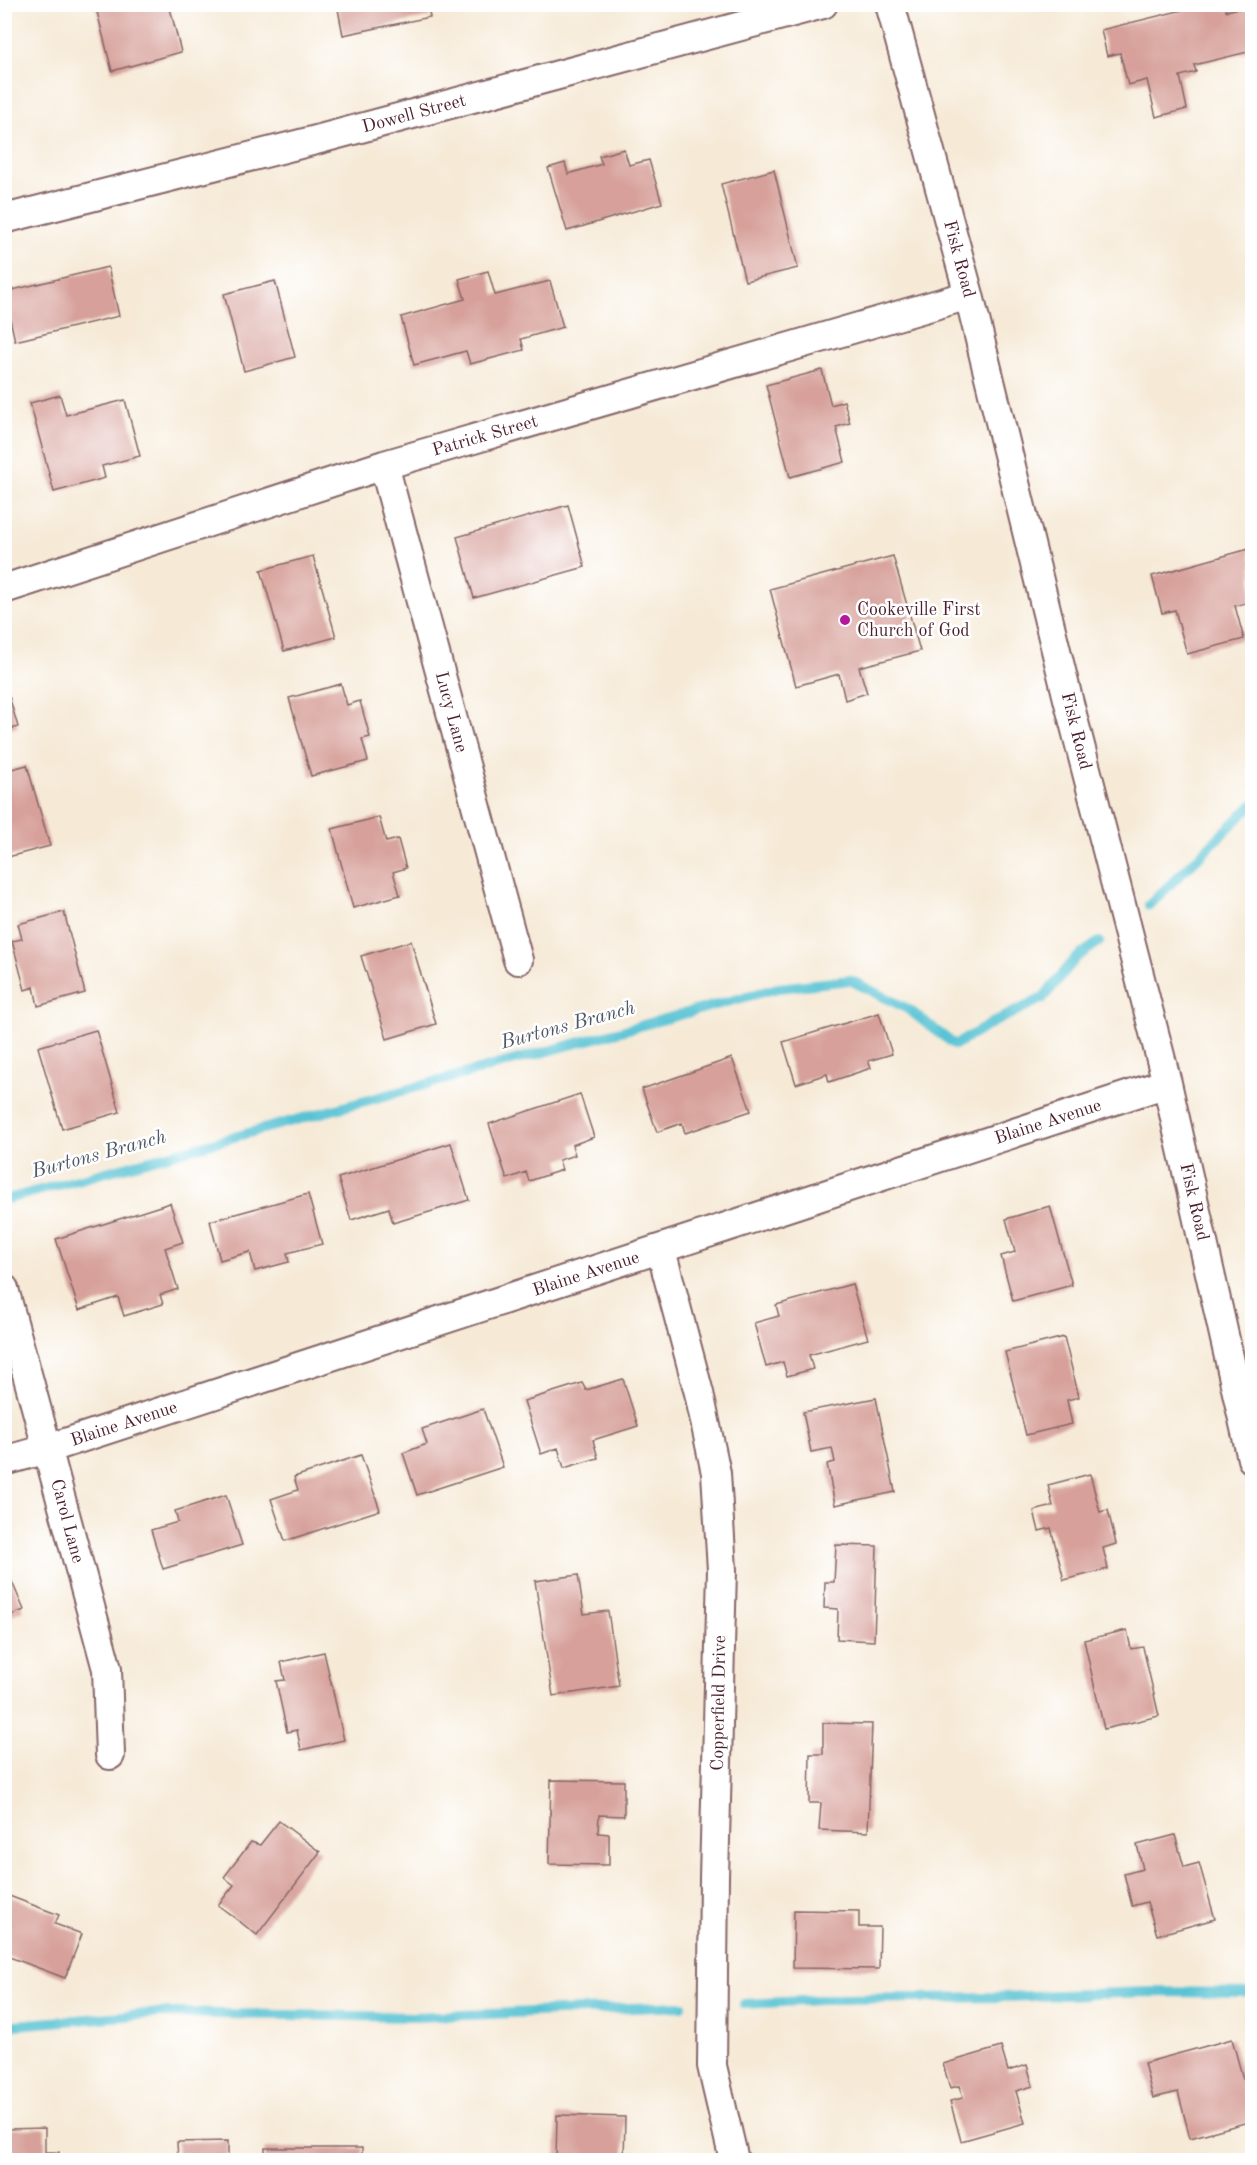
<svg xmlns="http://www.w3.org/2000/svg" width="1257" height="2165" viewBox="0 0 1257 2165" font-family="'Old Standard TT',serif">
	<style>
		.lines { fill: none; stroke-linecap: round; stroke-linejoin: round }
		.stream { stroke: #59c3d4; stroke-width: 10 }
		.building { fill: #d7a09a }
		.street-casing { stroke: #866667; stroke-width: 32 }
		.street { stroke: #fff; stroke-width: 28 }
		.poi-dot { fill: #b5179e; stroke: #fff; stroke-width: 2 }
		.labels { text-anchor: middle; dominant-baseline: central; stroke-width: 5; stroke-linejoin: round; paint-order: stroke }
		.street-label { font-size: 18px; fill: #4a1f2b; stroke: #fff }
		.poi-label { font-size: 18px; fill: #4a1f2b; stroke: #fff; text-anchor: start }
		.water-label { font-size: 20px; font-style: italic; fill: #4f5866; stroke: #fff }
	</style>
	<rect width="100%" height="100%" fill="#fff"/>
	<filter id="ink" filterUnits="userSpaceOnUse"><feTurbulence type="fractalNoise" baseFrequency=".0167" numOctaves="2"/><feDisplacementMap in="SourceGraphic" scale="12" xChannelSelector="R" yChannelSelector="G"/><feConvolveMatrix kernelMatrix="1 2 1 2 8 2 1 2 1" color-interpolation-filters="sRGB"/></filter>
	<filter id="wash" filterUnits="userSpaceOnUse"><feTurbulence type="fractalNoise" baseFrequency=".008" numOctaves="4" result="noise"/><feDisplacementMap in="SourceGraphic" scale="24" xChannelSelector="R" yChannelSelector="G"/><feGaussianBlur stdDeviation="1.35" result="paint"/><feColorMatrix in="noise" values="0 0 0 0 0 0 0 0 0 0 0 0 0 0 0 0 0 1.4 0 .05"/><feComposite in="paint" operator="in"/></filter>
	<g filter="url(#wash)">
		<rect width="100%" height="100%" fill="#f6ead7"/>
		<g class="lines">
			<!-- stream -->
			<path class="stream" d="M 1149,905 L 1252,805
				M 4,1200 L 778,988 L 850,980 L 908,1009 L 955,1045 L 994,1022 L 1043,998 L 1076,958 L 1099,942
				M 744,2004 L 838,1999 L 1002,1997 L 1149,1992 L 1252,1993
				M 4,2026 L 160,2013 L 415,2017 L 682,2006"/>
		</g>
		<g id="blocks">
			<!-- building -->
			<path class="building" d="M 95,4 L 169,4 L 181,52 L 112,71 Z
				M 337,4 L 427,4 L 430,17 L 343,35 Z
				M 1207,4 L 1224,4 L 1226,11 L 1252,5 L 1252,51 L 1194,65 L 1196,72 L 1180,76 L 1187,109 L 1156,117 L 1147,80 L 1128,85 L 1120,53 L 1107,56 L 1101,30 Z
				M 624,149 L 629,165 L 649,160 L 662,203 L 567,231 L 548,168 L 565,163 L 568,174 L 602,164 L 599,156 Z
				M 774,170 L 798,268 L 745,281 L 721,184 Z
				M 108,267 L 119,316 L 15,341 L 4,292 Z
				M 488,271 L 495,295 L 550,281 L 563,327 L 521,339 L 524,350 L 470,364 L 466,351 L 414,365 L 401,317 L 465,299 L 459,279 Z
				M 275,281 L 295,357 L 244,371 L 224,294 Z
				M 822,370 L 831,405 L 844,401 L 850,423 L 836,427 L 845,462 L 790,477 L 766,385 Z
				M 60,395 L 66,415 L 125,400 L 140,456 L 102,466 L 105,478 L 54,492 L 30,403 Z
				M 568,505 L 585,567 L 474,598 L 457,537 Z
				M 1249,549 L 1252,561 L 1252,601 L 1235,606 L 1244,639 L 1187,654 L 1175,610 L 1162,613 L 1152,576 Z
				M 313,556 L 336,637 L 284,651 L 261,570 Z
				M 893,556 L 920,651 L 859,667 L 867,693 L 845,700 L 839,674 L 796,686 L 770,589 Z
				M 4,679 L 18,727 L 4,731 Z
				M 341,684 L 347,705 L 360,701 L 370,737 L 362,739 L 368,761 L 311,776 L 289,698 Z
				M 27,765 L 50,846 L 4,858 L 4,771 Z
				M 379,817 L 386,842 L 398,839 L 406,868 L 393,872 L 400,895 L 353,908 L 332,829 Z
				M 64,912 L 85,993 L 38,1006 L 34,987 L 25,990 L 12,941 L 22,939 L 18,924 Z
				M 411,941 L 436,1024 L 387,1039 L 361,956 Z
				M 879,1013 L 892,1054 L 868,1061 L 871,1068 L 829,1082 L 827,1074 L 796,1084 L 783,1042 Z
				M 96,1030 L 120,1112 L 62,1129 L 38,1047 Z
				M 732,1058 L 751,1111 L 685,1133 L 682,1123 L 657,1132 L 642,1089 Z
				M 580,1094 L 594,1137 L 572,1145 L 575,1155 L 559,1160 L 562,1170 L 529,1181 L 526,1172 L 507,1179 L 489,1124 Z
				M 451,1143 L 469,1200 L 393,1223 L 389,1208 L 351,1220 L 338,1178 Z
				M 308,1194 L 322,1244 L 287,1253 L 289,1262 L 255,1271 L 250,1252 L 220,1260 L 210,1221 Z
				M 170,1203 L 183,1242 L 165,1248 L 178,1289 L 160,1295 L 163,1304 L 124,1316 L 118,1297 L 79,1310 L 56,1239 Z
				M 1050,1206 L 1072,1285 L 1013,1301 L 1001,1256 L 1015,1252 L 1006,1219 Z
				M 852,1284 L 868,1339 L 809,1355 L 813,1369 L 787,1376 L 783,1362 L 766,1367 L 754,1323 L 779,1316 L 776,1305 Z
				M 1064,1337 L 1079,1397 L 1067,1400 L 1072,1424 L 1026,1435 L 1005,1352 Z
				M 623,1379 L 638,1426 L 593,1440 L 598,1458 L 564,1468 L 558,1448 L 541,1454 L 524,1401 L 582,1383 L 586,1390 Z
				M 876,1398 L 895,1492 L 835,1505 L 827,1464 L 835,1462 L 832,1448 L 811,1452 L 803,1412 Z
				M 483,1409 L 503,1467 L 417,1495 L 403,1453 L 427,1444 L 422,1429 Z
				M 361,1455 L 380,1510 L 285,1541 L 271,1499 L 298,1490 L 294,1477 Z
				M 1090,1474 L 1100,1512 L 1108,1510 L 1116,1544 L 1103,1548 L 1108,1569 L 1064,1580 L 1051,1528 L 1039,1531 L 1034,1511 L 1053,1506 L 1048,1485 Z
				M 226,1495 L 242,1545 L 163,1569 L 151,1530 L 178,1522 L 175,1511 Z
				M 836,1545 L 877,1546 L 874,1641 L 837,1639 L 838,1609 L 824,1608 L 825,1582 L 834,1582 Z
				M 4,1563 L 24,1610 L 4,1618 Z
				M 578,1575 L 584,1614 L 608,1611 L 619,1686 L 553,1696 L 535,1581 Z
				M 1127,1630 L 1131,1649 L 1143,1647 L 1159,1716 L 1104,1729 L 1084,1640 Z
				M 324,1652 L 344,1740 L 301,1750 L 297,1730 L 287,1732 L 276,1681 L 285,1680 L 281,1662 Z
				M 823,1723 L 872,1724 L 868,1832 L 819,1830 L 821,1803 L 809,1803 L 810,1754 L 823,1754 Z
				M 551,1780 L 624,1781 L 624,1816 L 599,1815 L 598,1833 L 609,1834 L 609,1865 L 549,1864 Z
				M 279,1821 L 320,1852 L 257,1935 L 218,1905 L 234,1885 L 224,1877 L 251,1842 L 260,1845 Z
				M 1175,1835 L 1184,1867 L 1199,1863 L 1215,1919 L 1157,1935 L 1147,1902 L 1132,1906 L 1124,1874 L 1143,1869 L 1137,1845 Z
				M 4,1894 L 59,1915 L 55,1924 L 82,1934 L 65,1978 L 4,1955 Z
				M 794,1910 L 859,1911 L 859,1927 L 880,1927 L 879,1969 L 793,1968 Z
				M 1232,2039 L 1243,2079 L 1252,2076 L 1252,2121 L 1190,2138 L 1178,2092 L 1153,2098 L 1144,2063 Z
				M 1001,2047 L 1008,2071 L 1027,2065 L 1033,2086 L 1016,2091 L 1025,2123 L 961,2141 L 950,2101 L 963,2098 L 959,2086 L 950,2088 L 943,2064 Z
				M 557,2115 L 625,2117 L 624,2160 L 556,2160 Z
				M 45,2128 L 45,2152 L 59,2152 L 59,2160 L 4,2160 L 4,2151 L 7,2150 L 7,2129 Z
				M 228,2141 L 228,2160 L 178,2160 L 177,2142 Z
				M 265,2148 L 362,2148 L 362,2160 L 265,2160 Z"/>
		</g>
	</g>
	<g filter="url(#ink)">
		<use href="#blocks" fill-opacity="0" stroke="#866667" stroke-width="1.5"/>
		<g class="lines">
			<defs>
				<path id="street" d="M 890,4 L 969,295 L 1068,699 L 1167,1083 L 1252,1459
					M 4,219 L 316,140 L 823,4
					M 384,465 L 518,960
					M 4,589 L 384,465 L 969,295
					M 661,1250 L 699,1393 L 716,1473 L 722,1570 L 714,1878 L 712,2066 L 734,2160
					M 4,1289 L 107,1669 L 110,1755
					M 4,1461 L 47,1449 L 1167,1083"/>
			</defs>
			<!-- street casing -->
			<use href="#street" class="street-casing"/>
			<!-- street -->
			<use href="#street" class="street"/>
		</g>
	</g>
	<!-- markers -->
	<circle class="poi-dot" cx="845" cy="620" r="6"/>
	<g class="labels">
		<!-- street labels -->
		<g class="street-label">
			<text transform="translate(414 114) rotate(-15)">Dowell Street</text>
			<text transform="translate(959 259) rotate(75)">Fisk Road</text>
			<text transform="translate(485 436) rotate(-16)">Patrick Street</text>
			<text transform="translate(451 712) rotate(75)">Lucy Lane</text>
			<text transform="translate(1076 731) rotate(76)">Fisk Road</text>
			<text transform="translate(1048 1122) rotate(-18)">Blaine Avenue</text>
			<text transform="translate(1194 1202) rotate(77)">Fisk Road</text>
			<text transform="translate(586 1274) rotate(-18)">Blaine Avenue</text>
			<text transform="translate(124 1424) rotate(-18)">Blaine Avenue</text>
			<text transform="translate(67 1521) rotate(75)">Carol Lane</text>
			<text transform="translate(719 1703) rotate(-89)">Copperfield Drive</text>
		</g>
		<!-- poi labels -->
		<g class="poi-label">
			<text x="857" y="610">Cookeville First<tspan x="857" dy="21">Church of God</tspan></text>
		</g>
		<!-- water labels -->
		<g class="water-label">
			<text transform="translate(568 1026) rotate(-15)">Burtons Branch</text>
			<text transform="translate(99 1155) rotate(-15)">Burtons Branch</text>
		</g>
	</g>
	<!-- margin -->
	<rect width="1257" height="2165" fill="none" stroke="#fff" stroke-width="24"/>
</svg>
